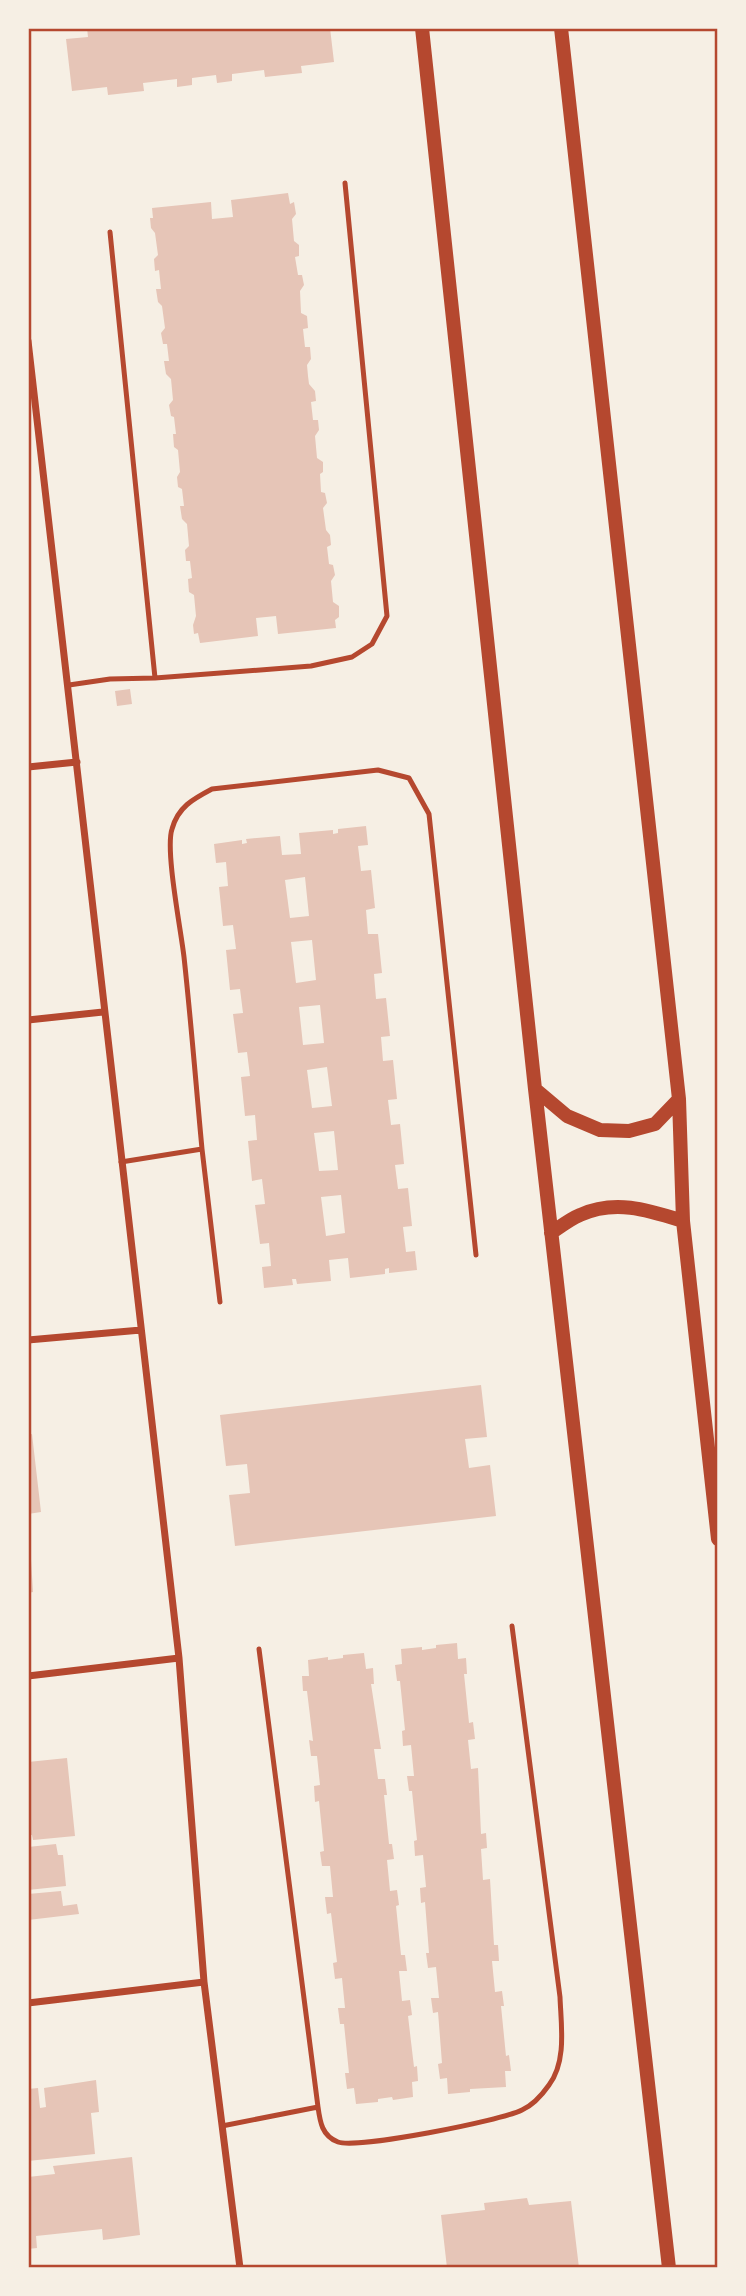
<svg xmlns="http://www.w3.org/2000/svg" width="746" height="2296" viewBox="0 0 746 2296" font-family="'IBM Plex Sans',sans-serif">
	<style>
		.building { fill: #e6c5b7; fill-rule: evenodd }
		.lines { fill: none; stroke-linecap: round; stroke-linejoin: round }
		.service { stroke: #b5482f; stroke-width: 5 }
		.minor { stroke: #b5482f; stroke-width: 7 }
		.secondary { stroke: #b5482f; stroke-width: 14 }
		.neatline { fill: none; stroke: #b5482f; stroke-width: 2.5 }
	</style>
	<rect width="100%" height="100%" fill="#f6efe4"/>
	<!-- building -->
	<path class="building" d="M 87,28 L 330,28 L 334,62 L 301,66 L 302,73 L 265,77 L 264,70 L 232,74 L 232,81 L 217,83 L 216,75 L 192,78 L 192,85 L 177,87 L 177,79 L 143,83 L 144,91 L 108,95 L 107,87 L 72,91 L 66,39 L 88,37 Z
		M 288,193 L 290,204 L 294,202 L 296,214 L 292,219 L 294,241 L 299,245 L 299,256 L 295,257 L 298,275 L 302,275 L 304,285 L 300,291 L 301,313 L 307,316 L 308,328 L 303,329 L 305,347 L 310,347 L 311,359 L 307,365 L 308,376 L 309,384 L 315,391 L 316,401 L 311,402 L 313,420 L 318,420 L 319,430 L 315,436 L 317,458 L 323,462 L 323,472 L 320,474 L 321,492 L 325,493 L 327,503 L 323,508 L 326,530 L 330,535 L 331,545 L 327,547 L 329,564 L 333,565 L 335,575 L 331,581 L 333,602 L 339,606 L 339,617 L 335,620 L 336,628 L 278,634 L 276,616 L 256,618 L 258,636 L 200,643 L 198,633 L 194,634 L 193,625 L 196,616 L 194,595 L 189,592 L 188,579 L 192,578 L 190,561 L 186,561 L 185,550 L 189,546 L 187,524 L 182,519 L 180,506 L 184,506 L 182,489 L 178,487 L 177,477 L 180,472 L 178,450 L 174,447 L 173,434 L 176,434 L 174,417 L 171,416 L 169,405 L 173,400 L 171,379 L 166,374 L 164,361 L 169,361 L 167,344 L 163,344 L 161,333 L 165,328 L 162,306 L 158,302 L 156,289 L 161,289 L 159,270 L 155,271 L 154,259 L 158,255 L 155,233 L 151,228 L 150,218 L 153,218 L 152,208 L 211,202 L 212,219 L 233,217 L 231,200 Z
		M 130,689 L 132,704 L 117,706 L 115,691 Z
		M 366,826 L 368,845 L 358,846 L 361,871 L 371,870 L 375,908 L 366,910 L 368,934 L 378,934 L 382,973 L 374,974 L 376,999 L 386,998 L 390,1036 L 381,1037 L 383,1061 L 393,1060 L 397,1099 L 388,1100 L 391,1125 L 400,1124 L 404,1164 L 395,1165 L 398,1189 L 408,1188 L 412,1226 L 403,1227 L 406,1252 L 415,1251 L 417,1270 L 389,1273 L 389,1268 L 385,1269 L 385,1274 L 350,1278 L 348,1258 L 329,1260 L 331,1281 L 297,1284 L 296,1279 L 292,1279 L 293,1285 L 264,1288 L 262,1267 L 271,1266 L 269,1243 L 260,1244 L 255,1205 L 265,1204 L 262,1179 L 252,1181 L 248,1141 L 257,1140 L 255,1115 L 245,1116 L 241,1077 L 250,1076 L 247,1052 L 238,1053 L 233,1014 L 243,1013 L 240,989 L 230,990 L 226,950 L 236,949 L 233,925 L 223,926 L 219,887 L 228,886 L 226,862 L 216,863 L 214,844 L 242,840 L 242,844 L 247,843 L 246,839 L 280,836 L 282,855 L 301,854 L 299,833 L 333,830 L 333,834 L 338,833 L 338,829 ZM 305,877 L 309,916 L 290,918 L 285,880 ZM 312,940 L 316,980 L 296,983 L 291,942 ZM 320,1005 L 324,1043 L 303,1045 L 299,1007 ZM 327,1067 L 332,1106 L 312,1108 L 307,1070 ZM 334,1131 L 338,1170 L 319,1171 L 314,1133 ZM 341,1195 L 345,1233 L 326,1236 L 321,1197 Z
		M 481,1385 L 487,1437 L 465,1439 L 469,1468 L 490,1465 L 496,1516 L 235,1546 L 229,1495 L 250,1493 L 247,1464 L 226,1466 L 220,1415 Z
		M 32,1434 L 41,1512 L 28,1514 L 28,1435 Z
		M 28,1543 L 30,1543 L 33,1592 L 28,1593 Z
		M 457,1643 L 458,1659 L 466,1658 L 467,1674 L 464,1674 L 469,1723 L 473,1722 L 475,1739 L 468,1740 L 471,1769 L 478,1768 L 481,1834 L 486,1833 L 487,1848 L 481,1849 L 483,1880 L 490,1879 L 494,1945 L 498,1945 L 499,1961 L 492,1961 L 495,1992 L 502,1991 L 504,2006 L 501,2006 L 506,2056 L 509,2055 L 511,2071 L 505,2071 L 506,2087 L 470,2089 L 470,2092 L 448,2094 L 447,2078 L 440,2079 L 438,2064 L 442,2063 L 438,2012 L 433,2013 L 431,1998 L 439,1998 L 436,1967 L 428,1968 L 426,1953 L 429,1953 L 425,1902 L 421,1903 L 420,1888 L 426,1887 L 423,1855 L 415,1856 L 414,1841 L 417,1840 L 412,1791 L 409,1791 L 407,1776 L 414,1776 L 411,1745 L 403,1746 L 402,1731 L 405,1730 L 400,1681 L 397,1681 L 395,1665 L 402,1664 L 401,1649 L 422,1647 L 422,1650 L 436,1648 L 436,1645 Z
		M 364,1653 L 366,1669 L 373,1668 L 374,1684 L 371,1684 L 381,1749 L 374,1749 L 378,1779 L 385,1779 L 387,1795 L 384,1795 L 389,1844 L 392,1844 L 394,1859 L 387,1860 L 390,1891 L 397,1890 L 399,1905 L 396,1906 L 401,1955 L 405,1955 L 407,1971 L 399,1971 L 402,2001 L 410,2000 L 412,2015 L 408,2016 L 414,2067 L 417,2066 L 418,2081 L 412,2082 L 413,2097 L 393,2100 L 392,2097 L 378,2099 L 378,2102 L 356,2104 L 354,2088 L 347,2089 L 345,2073 L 349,2073 L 344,2024 L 340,2024 L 338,2008 L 345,2008 L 342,1978 L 335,1979 L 333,1963 L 337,1962 L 331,1913 L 327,1914 L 325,1897 L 333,1897 L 330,1866 L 322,1866 L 320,1852 L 324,1851 L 319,1801 L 315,1802 L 314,1786 L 320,1785 L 317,1756 L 311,1756 L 309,1740 L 313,1741 L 307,1691 L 303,1691 L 302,1676 L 309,1676 L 308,1660 L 328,1657 L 328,1660 L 343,1658 L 343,1655 Z
		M 67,1758 L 75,1836 L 33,1840 L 32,1835 L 28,1835 L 28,1762 Z
		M 56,1844 L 58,1855 L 63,1855 L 66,1886 L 28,1890 L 28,1847 Z
		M 61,1891 L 63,1906 L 77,1904 L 79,1914 L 28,1920 L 28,1894 Z
		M 96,2080 L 99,2112 L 91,2113 L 95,2154 L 28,2161 L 28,2089 L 38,2088 L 40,2108 L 46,2107 L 44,2088 Z
		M 132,2157 L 140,2235 L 103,2240 L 102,2229 L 36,2236 L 37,2248 L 28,2249 L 28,2177 L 55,2174 L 53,2166 Z
		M 527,2198 L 529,2205 L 571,2201 L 579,2268 L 447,2268 L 441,2215 L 485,2210 L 484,2203 Z"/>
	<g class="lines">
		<!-- service -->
		<path class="service" d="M 110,232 L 155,678
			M 69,685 L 110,679 L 155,678 L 311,666 L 352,657 L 372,644 L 387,616 L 345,183
			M 202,1149 L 220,1302
			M 121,1162 L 202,1149 C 196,1085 191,1021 184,957 C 181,930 165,850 172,829 C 178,807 193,799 212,789 L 378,770 L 409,778 L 429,814 L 476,1255
			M 259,1649 L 318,2107
			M 222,2126 L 318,2107 C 320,2122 322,2136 338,2142 C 357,2149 500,2121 522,2110 C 533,2105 542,2095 549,2085 C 567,2061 561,2025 560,1997 L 512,1626"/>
		<!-- minor -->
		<path class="minor" d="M 28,341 L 179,1658 L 204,1982 L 240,2268
			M 28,767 L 77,762
			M 28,1020 L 103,1012
			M 28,1340 L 141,1330
			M 28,1676 L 179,1658
			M 28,2003 L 204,1982"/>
		<!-- secondary -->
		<path class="secondary" d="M 422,28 L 535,1089 L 669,2268
			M 561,28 L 679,1099 L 683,1221 L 718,1539
			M 535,1089 L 567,1116 L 600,1130 L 629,1131 L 655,1124 L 679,1099
			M 551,1233 C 560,1227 570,1219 580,1215 C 615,1199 648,1210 683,1221"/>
	</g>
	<!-- border -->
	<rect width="746" height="2296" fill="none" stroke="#f6efe4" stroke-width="60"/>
	<rect x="30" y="30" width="686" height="2236" class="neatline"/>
</svg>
